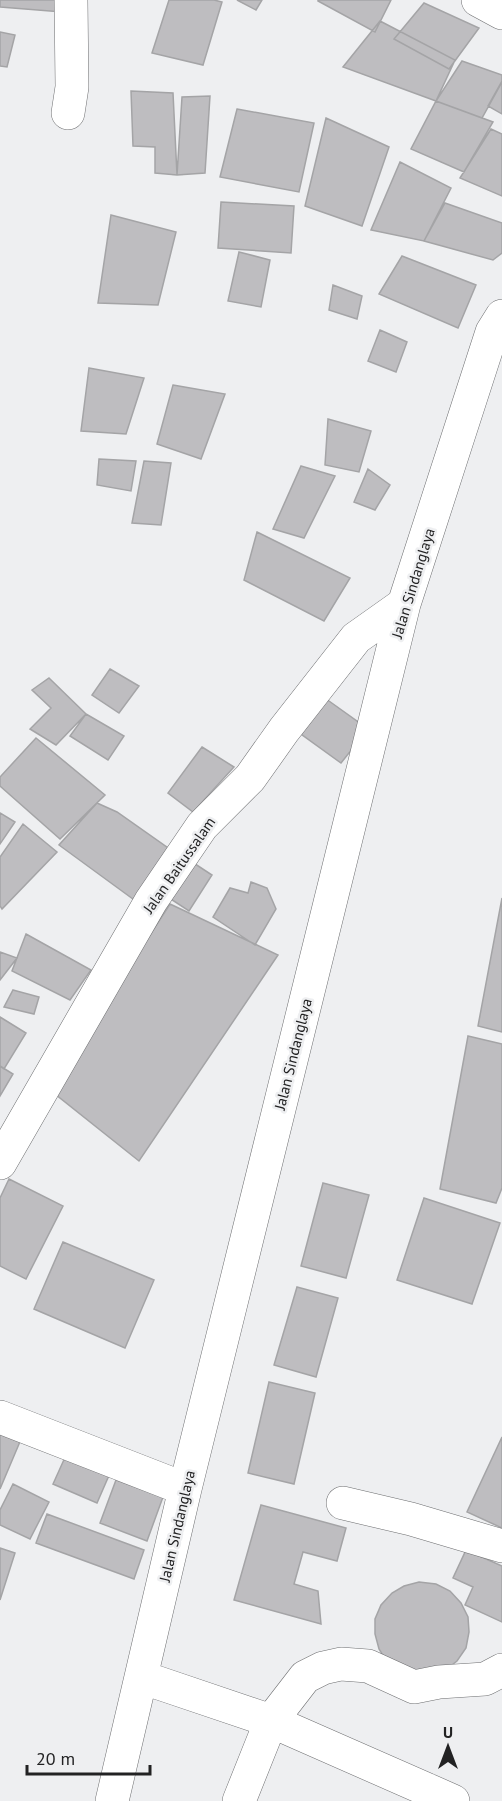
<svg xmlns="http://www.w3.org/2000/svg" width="502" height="1801" viewBox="0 0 502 1801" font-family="'PT Sans',sans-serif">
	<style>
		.building { fill: #bebdc0; stroke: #a4a4a6; stroke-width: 1.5 }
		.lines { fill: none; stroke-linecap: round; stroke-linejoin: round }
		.minor-casing { stroke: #6d6e70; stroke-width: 34 }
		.minor { stroke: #fff; stroke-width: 33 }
		.labels { text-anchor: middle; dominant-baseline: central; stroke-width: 5; stroke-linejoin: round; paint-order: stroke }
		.street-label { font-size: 15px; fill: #222223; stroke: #eeeff1 }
	</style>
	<rect width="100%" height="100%" fill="#eeeff1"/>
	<!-- building -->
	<path class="building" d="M 0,0 L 66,0 L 62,12 L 0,7 Z
		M 169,0 L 214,0 L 222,2 L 203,65 L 152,53 Z
		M 237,0 L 262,0 L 256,10 Z
		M 318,0 L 391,0 L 375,32 L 318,1 Z
		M 424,3 L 479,28 L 449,69 L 394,39 Z
		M 380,21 L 455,60 L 436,101 L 343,67 Z
		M 0,32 L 15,35 L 7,67 L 0,66 Z
		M 462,61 L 502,75 L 502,82 L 482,118 L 436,101 Z
		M 502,81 L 502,114 L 488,106 Z
		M 131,91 L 173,93 L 177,175 L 155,173 L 155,147 L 133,146 Z
		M 210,96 L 205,173 L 177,175 L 182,97 Z
		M 436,101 L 493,122 L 464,172 L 411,149 Z
		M 237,109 L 314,123 L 299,192 L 220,177 Z
		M 326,118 L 389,147 L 362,226 L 305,206 Z
		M 491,129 L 502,134 L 502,196 L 460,178 Z
		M 400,162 L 451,188 L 424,241 L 371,230 Z
		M 221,202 L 294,206 L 291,253 L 218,248 Z
		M 445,203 L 502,223 L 502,253 L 493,260 L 424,241 Z
		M 111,215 L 176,232 L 158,305 L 98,303 Z
		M 239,252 L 270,260 L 261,307 L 228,301 Z
		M 402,256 L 476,285 L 458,328 L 379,294 Z
		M 333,285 L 362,296 L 357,319 L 329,310 Z
		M 380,330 L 407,342 L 396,372 L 368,361 Z
		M 89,368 L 144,378 L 126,434 L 81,431 Z
		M 173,385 L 225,394 L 201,459 L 157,444 Z
		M 328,419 L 371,431 L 359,472 L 325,465 Z
		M 99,459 L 136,461 L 131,491 L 97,485 Z
		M 144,461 L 171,463 L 161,525 L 132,523 Z
		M 301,466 L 335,476 L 304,538 L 273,529 Z
		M 368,469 L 390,485 L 375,510 L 354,502 Z
		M 257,532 L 350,578 L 324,621 L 244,580 Z
		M 110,669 L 139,686 L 119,713 L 92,695 Z
		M 49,678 L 86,714 L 56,745 L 30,729 L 51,708 L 32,690 Z
		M 322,696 L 368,729 L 341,763 L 294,729 Z
		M 86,714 L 124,736 L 108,760 L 70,736 Z
		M 36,738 L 105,795 L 60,839 L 0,786 L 0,777 Z
		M 202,747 L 234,767 L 193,812 L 168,793 Z
		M 97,803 L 117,812 L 171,850 L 137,902 L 59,845 Z
		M 0,813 L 15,822 L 0,844 Z
		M 23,824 L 57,852 L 2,909 L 0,906 L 0,857 Z
		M 183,856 L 212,875 L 189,911 L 160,892 Z
		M 251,882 L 267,888 L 276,909 L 255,945 L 213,917 L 230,888 L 248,893 Z
		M 502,898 L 502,1032 L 478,1026 Z
		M 170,904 L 278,955 L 139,1161 L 50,1090 Z
		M 26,934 L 91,970 L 70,1000 L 12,971 Z
		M 0,952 L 17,958 L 0,980 Z
		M 13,990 L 39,997 L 34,1014 L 4,1007 Z
		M 0,1017 L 26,1033 L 4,1069 L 0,1066 Z
		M 468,1036 L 502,1044 L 502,1188 L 496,1203 L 440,1189 Z
		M 0,1066 L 13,1074 L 0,1096 Z
		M 9,1179 L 63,1206 L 26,1279 L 0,1266 L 0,1198 Z
		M 323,1183 L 369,1195 L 346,1278 L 301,1266 Z
		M 424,1198 L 500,1223 L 472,1304 L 397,1280 Z
		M 63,1242 L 154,1280 L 125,1348 L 34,1309 Z
		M 297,1287 L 338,1298 L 316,1377 L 274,1365 Z
		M 269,1382 L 315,1393 L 294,1484 L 248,1473 Z
		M 0,1427 L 22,1437 L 0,1489 Z
		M 502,1437 L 502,1528 L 467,1512 Z
		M 67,1453 L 110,1473 L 97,1503 L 53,1484 Z
		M 116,1480 L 163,1497 L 147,1541 L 100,1523 Z
		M 13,1484 L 49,1502 L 30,1539 L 0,1525 L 0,1510 Z
		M 261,1505 L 346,1528 L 337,1561 L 303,1552 L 294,1584 L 318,1591 L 321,1624 L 234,1600 Z
		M 47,1514 L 144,1550 L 134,1579 L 36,1543 Z
		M 0,1548 L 15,1553 L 0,1600 Z
		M 466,1550 L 502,1566 L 502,1622 L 465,1605 L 473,1587 L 453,1578 Z
		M 419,1582 L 436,1584 L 450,1591 L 461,1603 L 468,1617 L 469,1632 L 466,1648 L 457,1661 L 444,1671 L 399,1670 L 387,1662 L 379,1649 L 375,1634 L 375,1619 L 381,1605 L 392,1593 L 404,1586 Z"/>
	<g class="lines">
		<defs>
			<path id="minor" d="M 478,0 L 502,13
				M 68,113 L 72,87 L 71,0
				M 0,1163 L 151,901 L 202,826 L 250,778 L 284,730 L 356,638 L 404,604
				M 0,1417 L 185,1489
				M 343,1503 L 411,1519 L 502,1546
				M 141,1677 L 271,1721 L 453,1801
				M 112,1801 L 185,1489 L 404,604 L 492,332 L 502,316
				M 239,1801 L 271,1721 L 305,1677 L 323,1668 L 341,1664 L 368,1666 L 414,1687 L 439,1682 L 485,1679 L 502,1670"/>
		</defs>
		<!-- minor casing -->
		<use href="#minor" class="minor-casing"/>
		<!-- minor -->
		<use href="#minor" class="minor"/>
	</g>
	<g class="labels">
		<!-- street labels -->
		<g class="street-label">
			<text transform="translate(413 583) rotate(-73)">Jalan Sindanglaya</text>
			<text transform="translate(179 865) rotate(-55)">Jalan Baitussalam</text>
			<text transform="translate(293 1054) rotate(-76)">Jalan Sindanglaya</text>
			<text transform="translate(177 1526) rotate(-77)">Jalan Sindanglaya</text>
		</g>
	</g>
	<!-- north arrow -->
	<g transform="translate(448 1747)" stroke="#eeeff1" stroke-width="4.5" paint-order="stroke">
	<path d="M0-4.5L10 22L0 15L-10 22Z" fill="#222223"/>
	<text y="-9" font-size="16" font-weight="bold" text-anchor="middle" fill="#222223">U</text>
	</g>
	<!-- scale -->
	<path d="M27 1765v9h123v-9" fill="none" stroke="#222223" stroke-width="3"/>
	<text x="36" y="1765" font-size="18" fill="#222223" stroke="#eeeff1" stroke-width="4.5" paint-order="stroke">20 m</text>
</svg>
